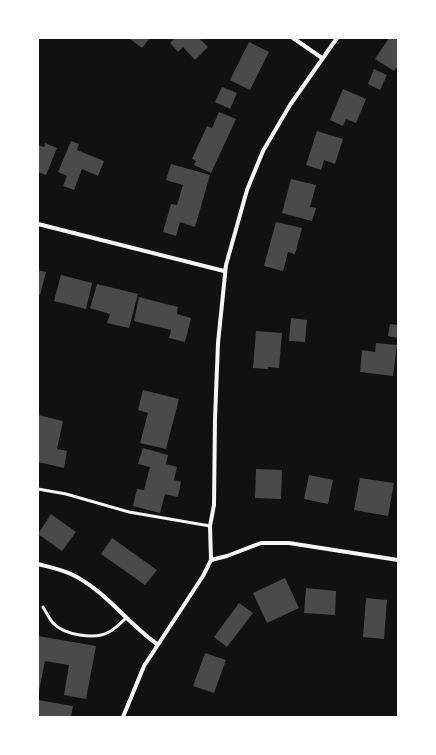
<svg xmlns="http://www.w3.org/2000/svg" width="436" height="755" viewBox="0 0 436 755" font-family="'Noto Sans',sans-serif">
	<style>
		.building { fill: #4a4a4a }
		.lines { fill: none; stroke-linecap: round; stroke-linejoin: round }
		.service { stroke: #f5f5f5; stroke-width: 3 }
		.minor { stroke: #f5f5f5; stroke-width: 4 }
	</style>
	<rect width="100%" height="100%" fill="#111"/>
	<!-- building -->
	<path class="building" d="M 129,38 L 150,38 L 142,48 Z
		M 175,38 L 199,38 L 208,47 L 195,60 L 183,47 L 178,52 L 170,43 Z
		M 389,38 L 398,38 L 398,66 L 394,71 L 375,59 Z
		M 249,42 L 269,52 L 250,90 L 230,80 Z
		M 374,69 L 387,75 L 380,90 L 368,84 Z
		M 222,87 L 237,93 L 230,109 L 215,102 Z
		M 343,89 L 366,99 L 356,123 L 346,119 L 343,126 L 330,120 Z
		M 219,112 L 236,119 L 211,173 L 194,165 L 196,161 L 192,159 L 207,126 L 212,128 Z
		M 317,131 L 343,139 L 335,164 L 324,160 L 321,170 L 306,165 Z
		M 71,141 L 79,144 L 77,150 L 104,161 L 98,176 L 82,169 L 74,190 L 63,186 L 67,176 L 58,172 Z
		M 45,143 L 57,148 L 46,175 L 38,172 L 38,145 L 44,147 Z
		M 171,164 L 210,175 L 195,227 L 180,222 L 176,236 L 163,232 L 171,204 L 177,205 L 183,185 L 166,180 Z
		M 291,179 L 316,185 L 310,207 L 316,208 L 312,221 L 282,213 Z
		M 276,222 L 302,228 L 295,254 L 288,252 L 283,271 L 264,266 Z
		M 38,270 L 46,272 L 40,295 L 38,294 Z
		M 61,275 L 92,283 L 86,309 L 54,301 Z
		M 97,284 L 138,294 L 129,328 L 107,323 L 110,314 L 90,308 Z
		M 139,297 L 178,307 L 177,314 L 191,318 L 185,342 L 169,338 L 171,330 L 134,321 Z
		M 291,318 L 307,320 L 305,342 L 289,341 Z
		M 390,324 L 398,325 L 398,338 L 388,336 Z
		M 256,331 L 282,333 L 279,368 L 268,367 L 268,369 L 253,368 Z
		M 376,343 L 397,345 L 393,376 L 360,372 L 362,350 L 375,352 Z
		M 143,390 L 179,399 L 166,449 L 140,443 L 148,413 L 138,410 Z
		M 38,415 L 63,421 L 57,449 L 67,451 L 64,468 L 38,462 L 39,443 L 38,442 Z
		M 143,448 L 168,455 L 166,464 L 177,467 L 174,480 L 181,482 L 178,497 L 165,494 L 160,513 L 133,506 L 137,489 L 144,490 L 150,467 L 138,464 Z
		M 256,469 L 282,470 L 281,499 L 255,498 Z
		M 309,475 L 333,480 L 328,504 L 304,499 Z
		M 360,478 L 394,483 L 388,516 L 354,510 Z
		M 51,514 L 76,532 L 62,551 L 38,534 Z
		M 112,538 L 157,570 L 145,585 L 101,554 Z
		M 285,578 L 299,608 L 267,623 L 253,593 Z
		M 306,588 L 336,591 L 335,615 L 304,613 Z
		M 366,598 L 387,600 L 384,639 L 363,637 Z
		M 239,603 L 253,613 L 227,647 L 214,637 Z
		M 38,636 L 96,646 L 86,699 L 64,695 L 69,665 L 45,661 L 38,696 Z
		M 205,653 L 226,660 L 214,693 L 193,686 Z
		M 38,700 L 73,706 L 71,717 L 38,717 Z"/>
	<g class="lines">
		<!-- service -->
		<path class="service" d="M 38,489 L 66,494 L 129,512 L 210,526
			M 43,607 C 46,612 49,618 53,623 C 64,635 95,640 109,632 C 115,629 121,623 126,618"/>
		<!-- minor -->
		<path class="minor" d="M 293,38 L 322,58
			M 38,224 L 224,271
			M 211,560 L 227,556 L 261,543 L 289,543 L 398,560
			M 38,564 C 49,567 60,569 71,574 C 105,590 127,623 157,644
			M 123,717 L 144,666 L 203,576 L 211,560 L 210,526 L 214,505 L 215,419 L 218,343 L 226,265 L 247,190 L 263,151 L 290,105 L 337,38"/>
	</g>
	<!-- border -->
	<rect width="436" height="755" fill="none" stroke="#ffffff" stroke-width="78"/>
</svg>
